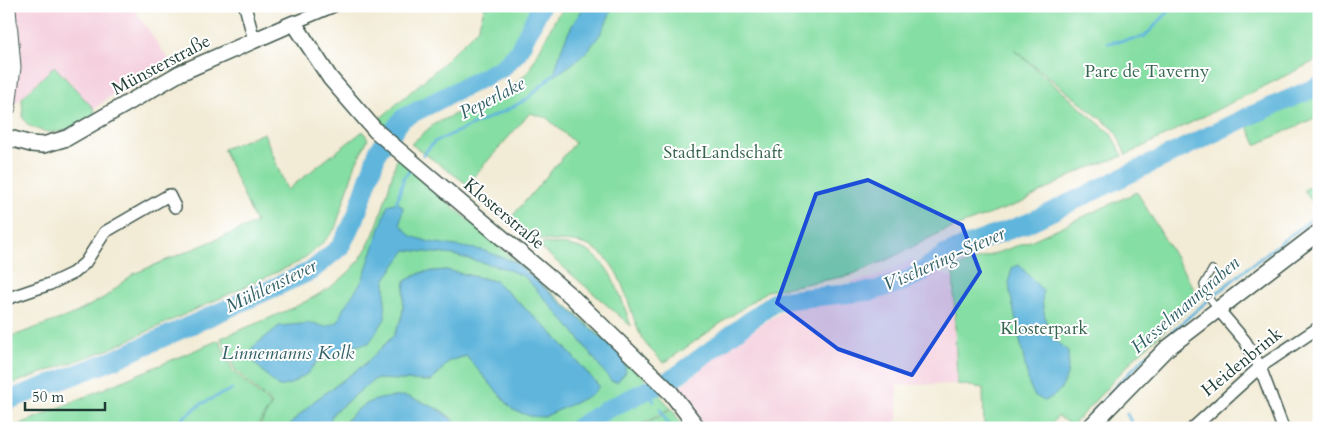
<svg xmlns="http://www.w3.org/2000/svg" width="1325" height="434" viewBox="0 0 1325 434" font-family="Cardo,serif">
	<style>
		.built { fill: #f4cfdd }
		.green { fill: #85dea3; stroke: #528e6c }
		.water { fill: #5fb5dc; stroke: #3f7988 }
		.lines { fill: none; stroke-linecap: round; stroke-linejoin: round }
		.stream { stroke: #5fb5dc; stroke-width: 3 }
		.river { stroke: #5fb5dc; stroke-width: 19 }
		.service-casing { stroke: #3f574c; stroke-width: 8 }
		.minor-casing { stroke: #3f574c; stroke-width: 14 }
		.tertiary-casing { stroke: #3f574c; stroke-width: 18 }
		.primary-casing { stroke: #3f574c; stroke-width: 21 }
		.service { stroke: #fff; stroke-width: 5.5 }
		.minor { stroke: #fff; stroke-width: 11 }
		.tertiary { stroke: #fff; stroke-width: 15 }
		.primary { stroke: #fff; stroke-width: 19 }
		.marked { fill: #1d4ed8; fill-opacity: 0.2; stroke: #1d4ed8; stroke-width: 4; stroke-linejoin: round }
		.labels { text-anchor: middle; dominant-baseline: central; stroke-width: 4; stroke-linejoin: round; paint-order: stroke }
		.street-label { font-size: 18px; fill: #1f3d34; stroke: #fff }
		.park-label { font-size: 18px; fill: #386550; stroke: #fff }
		.water-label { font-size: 19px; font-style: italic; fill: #326166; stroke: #fff }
	</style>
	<rect width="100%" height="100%" fill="#fff"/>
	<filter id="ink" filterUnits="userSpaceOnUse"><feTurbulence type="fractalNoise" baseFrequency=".02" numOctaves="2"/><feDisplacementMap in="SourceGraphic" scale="10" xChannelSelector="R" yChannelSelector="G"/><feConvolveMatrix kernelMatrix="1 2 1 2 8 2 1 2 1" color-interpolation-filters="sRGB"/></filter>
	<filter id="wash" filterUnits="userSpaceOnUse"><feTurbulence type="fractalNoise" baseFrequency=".0096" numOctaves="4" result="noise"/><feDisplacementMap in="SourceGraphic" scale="20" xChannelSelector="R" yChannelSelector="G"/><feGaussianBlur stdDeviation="1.12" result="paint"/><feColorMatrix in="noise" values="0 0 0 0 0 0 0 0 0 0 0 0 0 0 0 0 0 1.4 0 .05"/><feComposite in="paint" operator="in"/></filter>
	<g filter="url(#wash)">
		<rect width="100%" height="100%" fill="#f2ebd5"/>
		<!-- built -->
		<path class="built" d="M 6,6 L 132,6 L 169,60 L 135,77 L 94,109 L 54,66 L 6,113 Z
			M 912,259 L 952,278 L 957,384 L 897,385 L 897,428 L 703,428 L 676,390 L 733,343 L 786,309 L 853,296 L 852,281 L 876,277 Z"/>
		<!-- green -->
		<path class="green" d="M 485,6 L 535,6 L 515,46 L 497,64 L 399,113 L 384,130 L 376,122 L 437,69 L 478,28 Z
			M 566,6 L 1319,6 L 1319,59 L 1126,155 L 1115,130 L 1014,50 L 1111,134 L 1123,156 L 1082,170 L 1021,203 L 941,232 L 891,258 L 848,276 L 767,291 L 664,363 C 657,356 648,348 643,340 C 629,314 626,278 604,256 C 580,233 553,247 531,236 C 524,232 517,224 510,219 L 575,143 L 547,118 L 530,113 L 467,184 L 411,144 L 434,124 L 509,89 L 528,72 L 557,16 Z
			M 54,66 L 94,109 L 95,115 C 69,129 57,140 28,125 L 23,118 L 22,98 Z
			M 1319,88 L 1319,116 L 1256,145 L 1246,122 Z
			M 363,131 L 368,139 L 356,163 L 335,229 L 321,245 L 299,262 L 107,350 L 6,386 L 6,313 L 13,336 L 74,314 L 105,297 L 133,274 L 256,223 L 223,149 L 264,133 L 287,190 Z
			M 397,158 L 628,359 L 671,408 L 636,428 L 460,428 L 452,418 L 439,409 L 349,417 L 341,428 L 326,428 L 334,412 L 375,379 L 432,381 L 449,361 L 466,356 L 513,410 L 544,417 L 599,386 L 550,331 L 495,281 L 446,270 L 423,272 L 405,281 L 402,317 L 394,335 L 365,364 L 313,402 L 286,428 L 258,428 L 272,404 L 235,370 L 221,338 C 264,319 333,298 360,259 C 380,230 387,191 397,158 Z
			M 1319,182 L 1319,209 L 1318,210 L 1304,190 Z
			M 1137,192 L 1200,299 L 1136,356 L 1072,426 L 1058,416 L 1048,428 L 984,428 L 983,388 L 957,384 L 953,268 L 1028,242 Z
			M 542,243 C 553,244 566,244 577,247 C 611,256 620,296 631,326 L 540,247 Z
			M 219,340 L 233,371 L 271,405 L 256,428 L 11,428 Z
			M 672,409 L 684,428 L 639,428 Z"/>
		<!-- water -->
		<path class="water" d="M 585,6 L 613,6 C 600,42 586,56 554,76 C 560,49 568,28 585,6 Z
			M 397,202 L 403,207 L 400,224 L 411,236 L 430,242 L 482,250 L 515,262 L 623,357 L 626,372 L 617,382 L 611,381 L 574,332 L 525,277 L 504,268 L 453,255 L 406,250 L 385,279 L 385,319 L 369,343 L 355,346 L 317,361 L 308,373 L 291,384 L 278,387 L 253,361 L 253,347 L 279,326 L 313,323 L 325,327 L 338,322 L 343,309 L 362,281 L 388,205 Z
			M 1019,265 L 1043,291 L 1042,300 L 1048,335 L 1068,351 C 1069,373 1067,392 1044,401 L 1034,395 L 1029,384 L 1010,292 L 1009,280 L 1012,268 Z
			M 446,270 L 495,281 L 550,331 L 599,386 L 593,394 L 544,417 L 530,416 L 513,410 L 466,356 L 449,361 L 432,381 L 375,379 L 334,412 L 326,428 L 286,428 L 313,402 L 365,364 L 394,335 L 402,317 L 405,281 L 423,272 Z
			M 405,396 C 427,403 445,410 460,428 L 341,428 C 360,401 375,398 405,396 Z"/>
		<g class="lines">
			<!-- stream -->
			<path class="stream" d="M 1108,43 L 1144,37 L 1174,6
				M 423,155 L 434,142 L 507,110 L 527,99 L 556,72
				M 396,205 L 404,177 L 411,169
				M 647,392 L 654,401
				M 660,409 L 670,428
				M 1127,414 L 1134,428
				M 170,428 L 201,404 L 232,389
				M 1079,428 C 1148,345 1232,278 1319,214"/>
			<!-- river -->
			<path class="river" d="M 6,401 L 111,361 L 311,271 L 340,247 L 355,219 L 378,151 L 403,118 L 502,68 L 518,52 L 541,6
				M 577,428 L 606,410 L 675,377 L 776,301 L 873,291 L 900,283 L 917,275 L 944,255 L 962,247 L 1028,223 L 1245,118 L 1319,86"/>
		</g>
	</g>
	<g filter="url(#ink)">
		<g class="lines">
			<defs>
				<path id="service" d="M 1212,269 L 1203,285 L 1205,293 L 1217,308"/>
				<path id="minor" d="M 245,6 L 254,40
					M 294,23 L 334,6
					M 6,299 L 50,284 L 73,273 L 85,263 L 105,232 L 169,195 L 175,207
					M 1217,308 L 1245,341 L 1260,367 L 1283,428
					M 1193,428 L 1260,367 L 1318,328"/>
				<path id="tertiary" d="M 6,137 L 31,144 L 43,145 L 67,138 L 180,73 L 294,23 L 330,78 L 376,131 L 571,296 L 671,393 L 698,428
					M 1089,428 L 1165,350 L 1319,232"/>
				<path id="primary" d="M 6,9 L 11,67 L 6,107"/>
			</defs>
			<!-- service casing -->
			<use href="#service" class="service-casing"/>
			<!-- minor casing -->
			<use href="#minor" class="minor-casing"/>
			<!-- tertiary casing -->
			<use href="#tertiary" class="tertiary-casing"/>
			<!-- primary casing -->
			<use href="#primary" class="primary-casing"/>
			<!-- service -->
			<use href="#service" class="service"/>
			<!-- minor -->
			<use href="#minor" class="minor"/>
			<!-- tertiary -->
			<use href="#tertiary" class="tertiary"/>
			<!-- primary -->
			<use href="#primary" class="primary"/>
		</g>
	</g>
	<!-- marked area -->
	<path class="marked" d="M 868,180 L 962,225 L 980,272 L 912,375 L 838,349 L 777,303 L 816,194 Z"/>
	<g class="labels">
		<!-- street labels -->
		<g class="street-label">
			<text transform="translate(161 65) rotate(-28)">Münsterstraße</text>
			<text transform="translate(504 214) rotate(40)">Klosterstraße</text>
			<text transform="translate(1242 362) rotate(-39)">Heidenbrink</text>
		</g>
		<!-- park labels -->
		<g class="park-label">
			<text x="1147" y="71">Parc de Taverny</text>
			<text x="723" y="152">StadtLandschaft</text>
			<text x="1044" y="328">Klosterpark</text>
		</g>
		<!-- water labels -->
		<g class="water-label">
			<text transform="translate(492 98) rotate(-27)">Peperlake</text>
			<text transform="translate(944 259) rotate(-24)">Vischering-Stever</text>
			<text transform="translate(271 286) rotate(-26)">Mühlenstever</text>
			<text transform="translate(1185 305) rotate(-41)">Hesselmanngraben</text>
			<text x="288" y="353">Linnemanns Kolk</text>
		</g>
	</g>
	<!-- margin -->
	<rect width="1325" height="434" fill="none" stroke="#fff" stroke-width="25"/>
	<!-- scale -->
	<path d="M25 402v8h80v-8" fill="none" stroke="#1f3d34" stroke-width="2.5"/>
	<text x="32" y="402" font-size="15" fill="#1f3d34" stroke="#ffffff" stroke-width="4" paint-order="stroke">50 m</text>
</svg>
